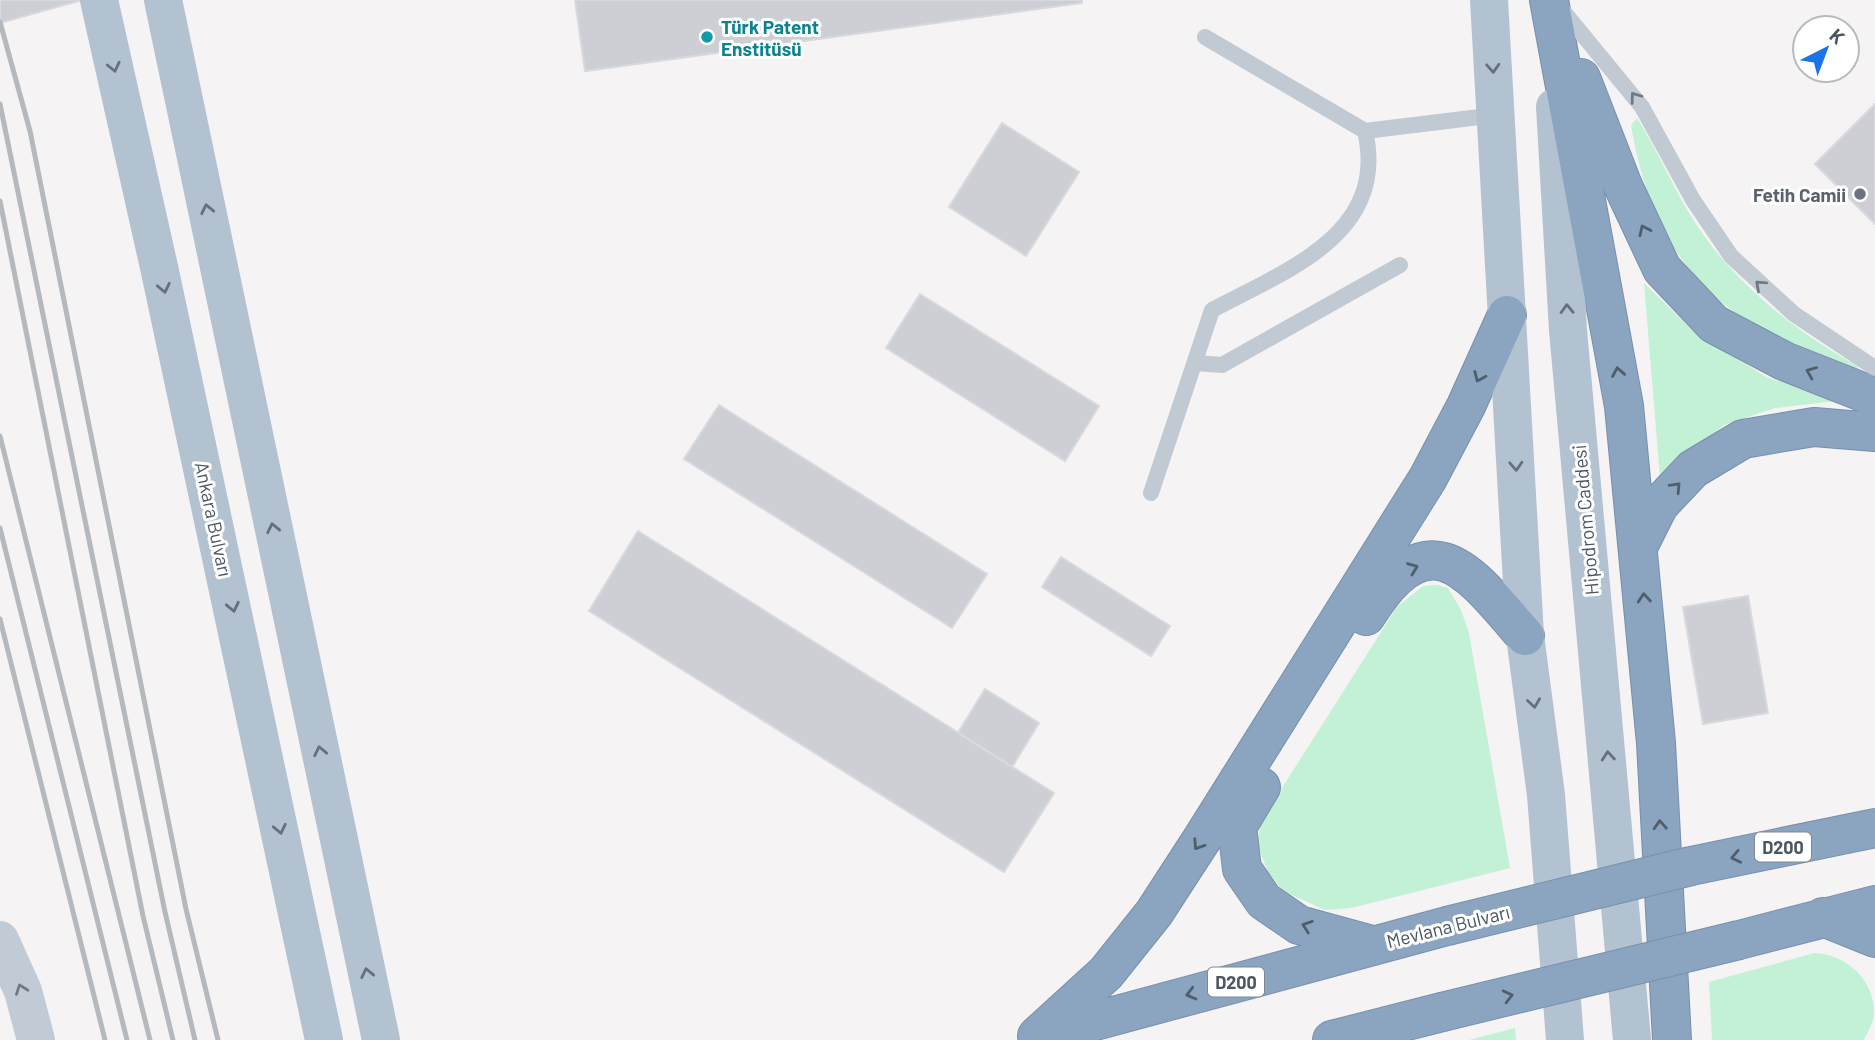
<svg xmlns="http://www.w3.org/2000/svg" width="1875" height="1040" viewBox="0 0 1875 1040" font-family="Barlow,sans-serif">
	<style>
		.green { fill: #c3f1d5 }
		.building { fill: #cdcfd5; stroke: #d7d9de; stroke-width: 2 }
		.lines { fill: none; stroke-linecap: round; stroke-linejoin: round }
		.highway-casing { stroke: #7690ad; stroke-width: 40 }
		.lane { stroke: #c1cad2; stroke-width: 16 }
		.secondary { stroke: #c1cbd6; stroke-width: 38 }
		.primary { stroke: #b3c2d1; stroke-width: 38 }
		.highway { stroke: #8ba5c1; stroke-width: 38 }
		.rail { stroke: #b5b8bd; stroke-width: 5 }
		.highway-bridge-casing { stroke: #7690ad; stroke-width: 40; stroke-linecap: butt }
		.highway-bridge { stroke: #8ba5c1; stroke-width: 38 }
		.oneway { stroke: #64717d }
		.oneway2 { stroke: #6e7983 }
		.oneway3 { stroke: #505e6b }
		.oneway4 { stroke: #6e7984 }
		.culture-dot { fill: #0f9aa8; stroke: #fff; stroke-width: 2.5 }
		.worship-dot { fill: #6b7280; stroke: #fff; stroke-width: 2.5 }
		.labels { text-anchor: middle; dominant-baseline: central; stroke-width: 6; stroke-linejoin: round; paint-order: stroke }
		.shield { fill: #fff; stroke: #808990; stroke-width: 2 }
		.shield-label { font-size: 18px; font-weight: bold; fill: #4a5661 }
		.culture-label { font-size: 19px; font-weight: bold; fill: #0d838f; stroke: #fff; text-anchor: start }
		.worship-label { font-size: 19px; font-weight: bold; fill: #5b616d; stroke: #fff; text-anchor: end }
		.street-label { font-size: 19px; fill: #4a5661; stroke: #fff }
	</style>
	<rect width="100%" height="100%" fill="#f5f3f3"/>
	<!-- green -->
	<path class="green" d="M 1637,118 C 1658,151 1673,188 1694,221 C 1732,281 1796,333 1858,366 L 1857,371 C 1723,327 1655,266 1631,125 Z
		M 1644,283 L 1692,330 L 1766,377 L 1836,401 L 1775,408 L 1724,425 L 1660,478 Z
		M 1437,585 L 1448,588 L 1461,610 L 1469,633 L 1510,868 L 1351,908 L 1325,910 L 1283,891 L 1268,872 L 1257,843 L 1261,821 L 1397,607 L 1423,586 Z
		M 1814,953 C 1846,954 1875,980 1874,1014 C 1873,1023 1868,1032 1864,1040 L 1712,1040 L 1709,982 Z
		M 1515,1028 L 1516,1040 L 1469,1040 Z"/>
	<!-- building -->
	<path class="building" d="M 0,0 L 82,0 L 0,23 Z
		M 575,0 L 1082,0 L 1082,3 L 585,71 Z
		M 1875,104 L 1875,224 L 1815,164 Z
		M 1002,123 L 1079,172 L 1026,256 L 949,207 Z
		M 920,294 L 1099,406 L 1065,461 L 886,348 Z
		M 719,405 L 987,574 L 952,628 L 684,459 Z
		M 638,531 L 1054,793 L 1004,872 L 589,611 Z
		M 1061,557 L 1170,626 L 1151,656 L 1042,587 Z
		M 1748,596 L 1768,713 L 1703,724 L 1683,607 Z
		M 985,689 L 1039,723 L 1012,767 L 958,733 Z"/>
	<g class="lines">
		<defs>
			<path id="highway" d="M 1549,0 L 1624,406 L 1656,743 L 1672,1040
				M 1581,78 L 1623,186 L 1662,269 L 1714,324 L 1784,361 L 1875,397
				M 1640,543 L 1659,505 L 1693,469 L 1743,439 L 1814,427 L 1875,432
				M 1366,616 C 1429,514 1469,571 1525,636
				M 1261,787 L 1237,827 L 1242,869 L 1264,901 L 1299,925 L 1372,945
				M 1691,866 L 1875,828
				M 1823,917 L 1875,938
				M 1739,940 L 1875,905
				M 1043,1035 L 1447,926
				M 1037,1036 L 1106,973 L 1154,913 L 1202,839 L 1428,478 L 1466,406 L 1507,315
				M 1332,1040 L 1442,1012"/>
		</defs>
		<!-- highway casing -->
		<use href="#highway" class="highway-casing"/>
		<!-- lane -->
		<path class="lane" d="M 1559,6 L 1642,107 L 1693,200 L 1731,256 L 1794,314 L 1875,368
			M 1365,131 L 1496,115
			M 1195,363 L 1222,365 L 1400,265
			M 1151,493 L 1212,310 C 1287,270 1389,234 1365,131 L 1205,37"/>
		<!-- secondary -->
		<path class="secondary" d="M 0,940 L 23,991 L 36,1040"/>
		<!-- primary -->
		<path class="primary" d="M 99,0 L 159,267 L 324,1040
			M 163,0 L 381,1040
			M 1489,0 L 1525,636 L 1546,795 L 1565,1040
			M 1555,107 L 1568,330 L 1632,1040"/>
		<!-- highway -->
		<use href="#highway" class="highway"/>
		<!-- rail -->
		<path class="rail" d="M 0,22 L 30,131 L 186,909 L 218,1040
			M 0,104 L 165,912 L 195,1040
			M 0,201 L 143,916 L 173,1040
			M 0,436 L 150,1040
			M 0,528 L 127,1040
			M 0,619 L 105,1040"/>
		<defs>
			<path id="highway-bridge" d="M 1447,926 L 1691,866
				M 1442,1012 L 1739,940"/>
		</defs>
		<!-- highway-bridge casing -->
		<use href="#highway-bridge" class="highway-bridge-casing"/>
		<!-- highway-bridge -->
		<use href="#highway-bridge" class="highway-bridge"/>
	</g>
	<!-- one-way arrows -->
	<defs><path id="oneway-chevron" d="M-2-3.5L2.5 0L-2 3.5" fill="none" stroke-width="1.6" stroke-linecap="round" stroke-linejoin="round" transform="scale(1.75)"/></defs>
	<g class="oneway">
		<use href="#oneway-chevron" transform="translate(114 67) rotate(77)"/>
		<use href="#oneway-chevron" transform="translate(1493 68) rotate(87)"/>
		<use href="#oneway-chevron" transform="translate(207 209) rotate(-102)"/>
		<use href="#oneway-chevron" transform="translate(164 288) rotate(78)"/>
		<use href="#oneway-chevron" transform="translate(1567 309) rotate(-92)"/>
		<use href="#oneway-chevron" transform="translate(1516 466) rotate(87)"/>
		<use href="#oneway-chevron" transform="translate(273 528) rotate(-102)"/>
		<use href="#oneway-chevron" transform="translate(233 607) rotate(78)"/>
		<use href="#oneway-chevron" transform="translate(1534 703) rotate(82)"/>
		<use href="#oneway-chevron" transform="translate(320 751) rotate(-102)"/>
		<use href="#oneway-chevron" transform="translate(1608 756) rotate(-95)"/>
		<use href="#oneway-chevron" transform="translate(280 829) rotate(78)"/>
		<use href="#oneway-chevron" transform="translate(367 973) rotate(-102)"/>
	</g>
	<g class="oneway2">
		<use href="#oneway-chevron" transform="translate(1635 97) rotate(-126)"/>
		<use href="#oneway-chevron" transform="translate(1760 285) rotate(-138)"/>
	</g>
	<g class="oneway3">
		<use href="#oneway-chevron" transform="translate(1644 230) rotate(-115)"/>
		<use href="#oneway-chevron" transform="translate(1618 372) rotate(-100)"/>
		<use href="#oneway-chevron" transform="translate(1811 372) rotate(-158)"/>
		<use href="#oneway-chevron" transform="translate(1479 377) rotate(114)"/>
		<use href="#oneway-chevron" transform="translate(1676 487) rotate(-47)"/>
		<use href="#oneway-chevron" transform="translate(1413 568) rotate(-21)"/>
		<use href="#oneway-chevron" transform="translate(1644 598) rotate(-95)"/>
		<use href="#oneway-chevron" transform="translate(1660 825) rotate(-93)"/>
		<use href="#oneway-chevron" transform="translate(1198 845) rotate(123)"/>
		<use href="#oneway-chevron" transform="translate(1736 857) rotate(168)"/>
		<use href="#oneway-chevron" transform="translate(1307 926) rotate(-161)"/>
		<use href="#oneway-chevron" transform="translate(1191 994) rotate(165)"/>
		<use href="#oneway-chevron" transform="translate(1508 996) rotate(-14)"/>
	</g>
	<use class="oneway4" href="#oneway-chevron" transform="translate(21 989) rotate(-110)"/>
	<!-- markers -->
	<circle class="culture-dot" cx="707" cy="37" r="7"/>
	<circle class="worship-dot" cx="1860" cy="194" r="7"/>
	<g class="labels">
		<!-- shield labels -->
		<g class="shield">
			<rect x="1755" y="832.5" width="56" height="29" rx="5"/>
			<rect x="1208" y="967.5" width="56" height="29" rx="5"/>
		</g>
		<g class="shield-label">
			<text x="1783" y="847">D200</text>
			<text x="1236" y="982">D200</text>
		</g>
		<!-- culture labels -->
		<g class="culture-label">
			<text x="721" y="26">Türk Patent<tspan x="721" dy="22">Enstitüsü</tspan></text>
		</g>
		<!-- worship labels -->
		<g class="worship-label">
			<text x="1846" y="194">Fetih Camii</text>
		</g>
		<!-- street labels -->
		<g class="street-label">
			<text transform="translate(214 519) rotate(78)">Ankara Bulvarı</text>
			<text transform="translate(1585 520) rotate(-95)">Hipodrom Caddesi</text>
			<text transform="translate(1448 926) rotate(-14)">Mevlana Bulvarı</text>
		</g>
	</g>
	<!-- north arrow -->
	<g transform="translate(1826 49) rotate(42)"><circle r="33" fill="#ffffff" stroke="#b7bbc0" stroke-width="2"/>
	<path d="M0-5L12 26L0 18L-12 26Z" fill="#1a73e8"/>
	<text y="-10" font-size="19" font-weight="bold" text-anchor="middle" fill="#4a5661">K</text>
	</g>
</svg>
